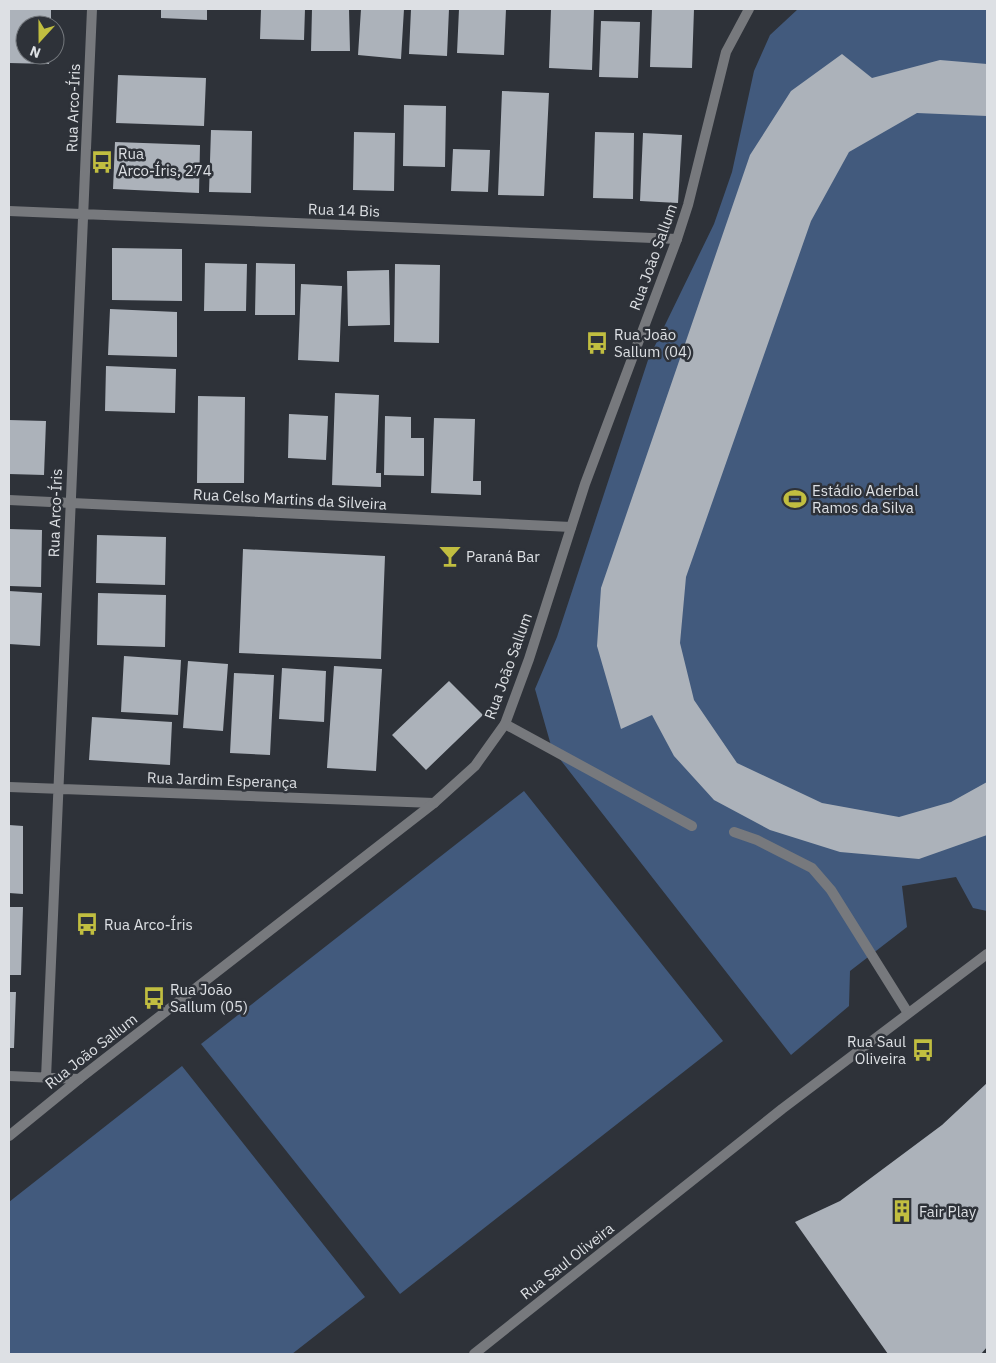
<svg xmlns="http://www.w3.org/2000/svg" width="996" height="1363" viewBox="0 0 996 1363" font-family="'IBM Plex Sans',sans-serif">
	<style>
		.green { fill: #425a7d }
		.building { fill: #acb2ba }
		.lines { fill: none; stroke-linecap: round; stroke-linejoin: round }
		.service { stroke: #77797d; stroke-width: 10 }
		.minor { stroke: #77797d; stroke-width: 10 }
		.tertiary { stroke: #77797d; stroke-width: 10 }
		.labels { text-anchor: middle; dominant-baseline: central; stroke-width: 5; stroke-linejoin: round; paint-order: stroke }
		.street-label { font-size: 15px; fill: #dde0e4; stroke: #2e3239 }
		.poi-label { font-size: 15px; fill: #dde0e4; stroke: #2e3239; text-anchor: start }
	</style>
	<rect width="100%" height="100%" fill="#2e3239"/>
	<!-- green -->
	<path class="green" d="M 798,9 L 987,9 L 987,911 L 973,908 L 956,877 L 902,886 L 907,927 L 850,971 L 849,1006 L 791,1055 L 552,749 L 535,689 L 557,637 L 648,360 L 714,224 L 732,172 L 754,71 L 770,35 Z
		M 524,791 L 723,1041 L 400,1294 L 201,1044 Z
		M 182,1066 L 365,1297 L 292,1354 L 9,1354 L 9,1202 Z"/>
	<!-- building -->
	<path class="building" d="M 9,9 L 51,9 L 51,25 L 25,25 L 25,55 L 50,55 L 49,64 L 9,63 Z
		M 161,9 L 207,9 L 207,20 L 161,18 Z
		M 261,9 L 305,9 L 304,40 L 260,39 Z
		M 312,9 L 349,9 L 350,51 L 311,51 Z
		M 361,9 L 404,9 L 401,59 L 358,55 Z
		M 411,9 L 449,9 L 447,56 L 409,54 Z
		M 459,9 L 506,9 L 504,55 L 457,53 Z
		M 551,9 L 594,9 L 592,70 L 549,68 Z
		M 652,9 L 694,9 L 692,68 L 650,67 Z
		M 601,21 L 640,22 L 638,78 L 599,77 Z
		M 842,54 L 872,78 L 940,60 L 987,64 L 987,116 L 917,113 L 849,152 L 811,221 L 686,577 L 680,643 L 694,700 L 737,763 L 822,803 L 899,817 L 951,802 L 987,782 L 987,835 L 919,859 L 840,852 L 770,830 L 714,800 L 674,756 L 652,715 L 621,729 L 597,646 L 601,588 L 750,155 L 791,91 Z
		M 118,75 L 206,78 L 204,126 L 116,123 Z
		M 502,91 L 549,93 L 544,196 L 498,195 Z
		M 404,105 L 446,106 L 445,167 L 403,166 Z
		M 211,130 L 252,131 L 251,193 L 209,192 Z
		M 354,132 L 395,133 L 394,191 L 353,190 Z
		M 595,132 L 634,133 L 633,199 L 593,198 Z
		M 643,133 L 682,135 L 678,203 L 640,201 Z
		M 115,142 L 200,145 L 199,193 L 113,189 Z
		M 453,149 L 490,150 L 488,192 L 451,191 Z
		M 112,248 L 182,249 L 182,301 L 112,300 Z
		M 205,263 L 247,264 L 246,311 L 204,311 Z
		M 256,263 L 295,264 L 295,315 L 255,315 Z
		M 395,264 L 440,265 L 439,343 L 394,342 Z
		M 389,270 L 390,325 L 348,326 L 347,271 Z
		M 301,284 L 342,286 L 339,362 L 298,360 Z
		M 110,309 L 177,312 L 177,357 L 108,355 Z
		M 106,366 L 176,369 L 175,413 L 105,411 Z
		M 335,393 L 379,395 L 376,473 L 381,473 L 381,487 L 332,485 Z
		M 198,396 L 245,397 L 244,483 L 197,483 Z
		M 289,414 L 328,416 L 326,460 L 288,458 Z
		M 385,416 L 411,417 L 411,438 L 424,438 L 424,476 L 384,475 Z
		M 434,418 L 475,419 L 473,481 L 481,481 L 481,495 L 431,493 Z
		M 9,420 L 46,421 L 44,475 L 9,474 Z
		M 9,529 L 42,530 L 41,587 L 9,586 Z
		M 97,535 L 166,537 L 165,585 L 96,583 Z
		M 243,549 L 385,556 L 381,659 L 239,653 Z
		M 9,591 L 42,593 L 40,646 L 9,644 Z
		M 98,593 L 166,595 L 165,647 L 97,645 Z
		M 124,656 L 181,660 L 178,715 L 121,712 Z
		M 188,661 L 228,664 L 223,731 L 183,728 Z
		M 334,666 L 382,669 L 376,771 L 327,768 Z
		M 282,668 L 326,671 L 324,722 L 279,719 Z
		M 234,673 L 274,675 L 270,755 L 230,753 Z
		M 449,681 L 483,715 L 426,770 L 392,735 Z
		M 92,717 L 172,722 L 170,765 L 89,760 Z
		M 9,825 L 23,826 L 23,894 L 9,893 Z
		M 9,907 L 23,907 L 21,975 L 9,975 Z
		M 9,992 L 16,992 L 14,1048 L 9,1048 Z
		M 987,1083 L 987,1347 L 981,1354 L 888,1354 L 795,1222 L 840,1201 L 942,1125 Z"/>
	<g class="lines">
		<!-- service -->
		<path class="service" d="M 505,724 L 692,826
			M 734,832 L 757,840 L 812,868 L 831,890 L 908,1013"/>
		<!-- minor -->
		<path class="minor" d="M 9,211 L 677,239
			M 9,500 L 571,527
			M 9,787 L 434,803
			M 9,1076 L 79,1079
			M 46,1078 L 92,9"/>
		<!-- tertiary -->
		<path class="tertiary" d="M 9,1136 L 79,1079 L 434,803 L 475,766 L 505,724 L 529,659 L 585,484 L 677,239 L 688,205 L 726,52 L 749,9
			M 474,1354 L 782,1109 L 987,954"/>
	</g>
	<!-- icons -->
	<defs>
		<symbol id="bus-bare" viewBox="-9 -9 18 18"><path d="M-5-6H5V4H4V6H2V4H-2V6H-4V4H-5ZM-3.5-4V0h7V-4ZM-3.5 1.2v1.5H-2V1.2ZM2 1.2v1.5H3.5V1.2Z" fill="#c1be40" stroke="#2e3239" stroke-width="2.5" paint-order="stroke"/></symbol>
		<symbol id="stadium-bare" viewBox="-9 -9 18 18"><path d="M0-5a6.5 5 0 1 0 0 10a6.5 5 0 1 0 0-10ZM-3.5-1.8h7v3.6h-7Z" fill="#c1be40" stroke="#2e3239" stroke-width="2.5" paint-order="stroke"/></symbol>
		<symbol id="bar-bare" viewBox="-9 -9 18 18"><path d="M-6-5H6L.8 .8V4.5H3.5V6h-7V4.5H-.8V.8Z" fill="#c1be40" stroke="#2e3239" stroke-width="2.5" paint-order="stroke"/></symbol>
		<symbol id="building-bare" viewBox="-9 -9 18 18"><path d="M-4-6H4V6H1V3H-1V6H-4ZM-2.5-4.3h1.7v1.8h-1.7ZM.8-4.3h1.7v1.8H.8ZM-2.5-1h1.7V.8h-1.7ZM.8-1h1.7V.8H.8Z" fill="#c1be40" stroke="#2e3239" stroke-width="2.5" paint-order="stroke"/></symbol>
	</defs>
	<g fill-rule="evenodd">
		<use href="#bus-bare" x="86" y="146" width="32" height="32"/>
		<use href="#bus-bare" x="581" y="327" width="32" height="32"/>
		<use href="#stadium-bare" x="779" y="483" width="32" height="32"/>
		<use href="#bar-bare" x="434" y="540" width="32" height="32"/>
		<use href="#bus-bare" x="71" y="908" width="32" height="32"/>
		<use href="#bus-bare" x="138" y="982" width="32" height="32"/>
		<use href="#bus-bare" x="907" y="1034" width="32" height="32"/>
		<use href="#building-bare" x="886" y="1195" width="32" height="32"/>
	</g>
	<g class="labels">
		<!-- street labels -->
		<g class="street-label">
			<text transform="translate(73 108) rotate(-88)">Rua Arco-Íris</text>
			<text transform="translate(344 210) rotate(2)">Rua 14 Bis</text>
			<text transform="translate(653 257) rotate(-70)">Rua João Sallum</text>
			<text transform="translate(290 499) rotate(3)">Rua Celso Martins da Silveira</text>
			<text transform="translate(55 513) rotate(-88)">Rua Arco-Íris</text>
			<text transform="translate(508 666) rotate(-70)">Rua João Sallum</text>
			<text transform="translate(222 780) rotate(2)">Rua Jardim Esperança</text>
			<text transform="translate(91 1051) rotate(-38)">Rua João Sallum</text>
			<text transform="translate(567 1261) rotate(-38)">Rua Saul Oliveira</text>
		</g>
		<!-- poi labels -->
		<g class="poi-label">
			<text x="118" y="153">Rua<tspan x="118" dy="17">Arco-Íris, 274</tspan></text>
			<text x="614" y="334">Rua João<tspan x="614" dy="17">Sallum (04)</tspan></text>
			<text x="812" y="490">Estádio Aderbal<tspan x="812" dy="17">Ramos da Silva</tspan></text>
			<text x="466" y="556">Paraná Bar</text>
			<text x="104" y="924">Rua Arco-Íris</text>
			<text x="170" y="989">Rua João<tspan x="170" dy="17">Sallum (05)</tspan></text>
			<text x="906" y="1041" text-anchor="end">Rua Saul<tspan x="906" dy="17">Oliveira</tspan></text>
			<text x="919" y="1211">Fair Play</text>
		</g>
	</g>
	<!-- border -->
	<rect width="996" height="1363" fill="none" stroke="#dde0e4" stroke-width="20"/>
	<!-- north arrow -->
	<g transform="translate(40 40) rotate(201)"><circle r="24" fill="#2e3239" stroke="#74787d"/>
	<path d="M0-4L9 19L0 12L-9 19Z" fill="#c1be40"/>
	<text y="-8" font-size="14" font-weight="bold" text-anchor="middle" fill="#dde0e4">N</text>
	</g>
</svg>
